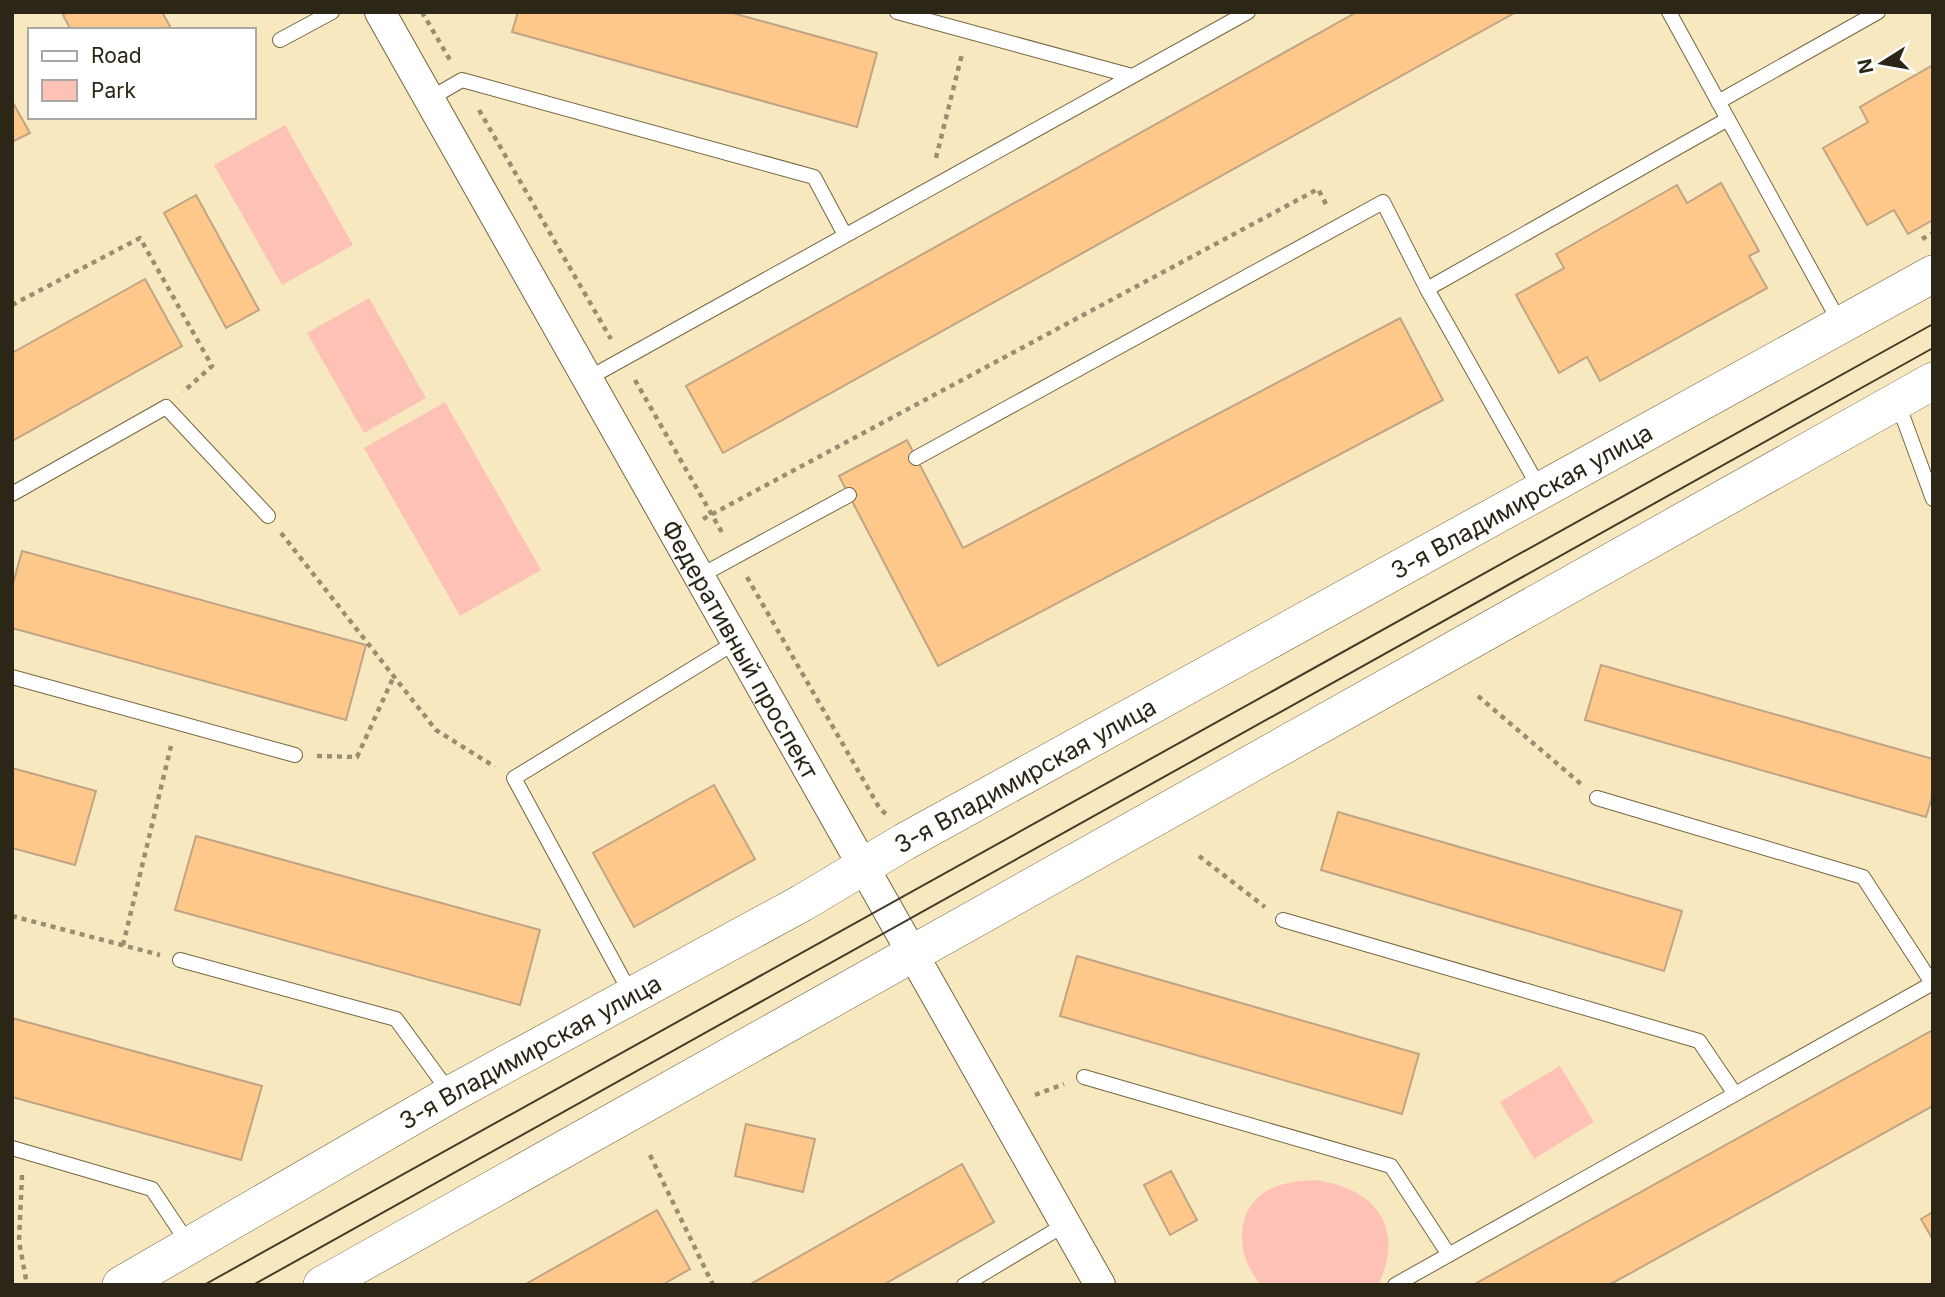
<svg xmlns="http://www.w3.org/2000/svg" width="1945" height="1297" viewBox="0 0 1945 1297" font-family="Inter,sans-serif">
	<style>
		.green { fill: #fec1b6 }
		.building { fill: #fec88a; stroke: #c1a484; stroke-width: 2 }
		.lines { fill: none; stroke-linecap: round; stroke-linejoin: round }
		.service-casing { stroke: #756742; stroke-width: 16 }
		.minor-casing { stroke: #756742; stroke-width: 32 }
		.tertiary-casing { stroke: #756742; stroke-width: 38 }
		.path { stroke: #998e71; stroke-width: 4.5; stroke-dasharray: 5 5; stroke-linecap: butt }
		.service { stroke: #fff; stroke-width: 14 }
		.minor { stroke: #fff; stroke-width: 30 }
		.tertiary { stroke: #fff; stroke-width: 37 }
		.tram { stroke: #423c29; stroke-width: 2 }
		.labels { text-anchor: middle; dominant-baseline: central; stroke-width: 6; stroke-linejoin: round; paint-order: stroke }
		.street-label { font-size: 24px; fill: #2b2616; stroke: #fff }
	</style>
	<rect width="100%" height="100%" fill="#f7e8bf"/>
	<!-- green -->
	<path class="green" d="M 285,125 L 353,245 L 282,285 L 214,165 Z
		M 369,298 L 426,398 L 364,433 L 307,333 Z
		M 445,402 L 541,570 L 460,616 L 364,448 Z
		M 1560,1066 L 1594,1122 L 1534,1159 L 1500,1102 Z
		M 1314,1180 C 1373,1187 1406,1225 1379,1283 L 1261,1285 C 1234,1255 1233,1204 1275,1187 C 1287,1182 1301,1181 1314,1180 Z"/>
	<!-- building -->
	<path class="building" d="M 68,12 L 162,12 L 172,30 L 71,30 L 63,15 Z
		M 518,12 L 729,12 L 877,53 L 857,127 L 512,32 Z
		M 1357,12 L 1516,12 L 723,453 L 686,386 Z
		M 1933,65 L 1933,220 L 1908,234 L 1894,210 L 1867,225 L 1823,148 L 1868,122 L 1860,107 Z
		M 12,101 L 30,133 L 12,142 Z
		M 1721,183 L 1759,251 L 1749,256 L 1767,288 L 1600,381 L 1587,357 L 1559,373 L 1516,295 L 1564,268 L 1556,254 L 1677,185 L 1687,203 Z
		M 196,195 L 259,310 L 226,328 L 164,213 Z
		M 145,279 L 182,346 L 12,441 L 12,353 Z
		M 1400,318 L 1443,400 L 938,666 L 839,476 L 907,440 L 963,548 Z
		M 22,551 L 366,645 L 346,720 L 12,628 L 12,587 Z
		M 1601,665 L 1933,759 L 1933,794 L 1926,817 L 1585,720 Z
		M 12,768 L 96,791 L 75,865 L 12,848 Z
		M 714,785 L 755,859 L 634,927 L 593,853 Z
		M 1338,812 L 1682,911 L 1664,971 L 1321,870 Z
		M 196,836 L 540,930 L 520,1005 L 175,910 Z
		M 1077,956 L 1419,1054 L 1402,1114 L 1060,1016 Z
		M 12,1018 L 262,1086 L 241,1160 L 12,1097 Z
		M 1933,1030 L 1933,1106 L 1609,1285 L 1473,1285 Z
		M 746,1124 L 815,1139 L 803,1192 L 735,1176 Z
		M 962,1164 L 994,1222 L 883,1285 L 749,1285 Z
		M 1171,1171 L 1197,1220 L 1170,1235 L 1144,1185 Z
		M 657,1210 L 690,1269 L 662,1285 L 524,1285 Z
		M 1933,1212 L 1933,1240 L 1921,1219 Z"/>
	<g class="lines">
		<defs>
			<path id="service" d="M 897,12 L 1132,76
				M 1669,12 L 1840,323
				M 280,40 L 332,12
				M 429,99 L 462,80 L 814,177 L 845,235
				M 1718,102 L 1878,12
				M 587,379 L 1248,12
				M 1897,401 L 1933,499
				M 916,458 L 1383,202 L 1427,289
				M 1540,489 L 1427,289 L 1728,119
				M 12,494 L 166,407 L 268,516
				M 698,577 L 849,495
				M 12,677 L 295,755
				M 1597,798 L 1863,877 L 1932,983
				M 1283,920 L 1699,1041 L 1735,1094
				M 180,960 L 396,1019 L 450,1093
				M 631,994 L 514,778 L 736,642
				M 1084,1077 L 1391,1166 L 1449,1255
				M 12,1148 L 152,1189 L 188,1243
				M 964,1285 L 1066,1224
				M 1395,1285 L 1933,983"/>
			<g id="minor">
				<path id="s1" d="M 380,12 L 1100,1285"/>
			</g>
			<g id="tertiary">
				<path id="s2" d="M 121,1285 L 451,1094 L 802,903 L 904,842 L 1933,274"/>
				<path d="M 322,1285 L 1933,381"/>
			</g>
		</defs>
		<!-- service casing -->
		<use href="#service" class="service-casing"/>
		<!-- minor casing -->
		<use href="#minor" class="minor-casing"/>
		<!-- tertiary casing -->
		<use href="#tertiary" class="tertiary-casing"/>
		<!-- path -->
		<path class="path" d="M 422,12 L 450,60
			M 479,110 L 611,339
			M 936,158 L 962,54
			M 1922,239 L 1933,233
			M 12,305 L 140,238 L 212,366 L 183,392
			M 635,380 L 724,536
			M 703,519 L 1318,189 L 1328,208
			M 281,533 L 436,730 L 495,767
			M 747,577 L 880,809 L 886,814
			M 1478,696 L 1581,784
			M 317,756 L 357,757 L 394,676
			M 1199,856 L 1265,907
			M 12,916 L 160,955
			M 123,945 L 171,746
			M 1035,1095 L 1064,1084
			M 650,1155 L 713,1285
			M 22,1175 L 19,1241 L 27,1285"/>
		<!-- service -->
		<use href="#service" class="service"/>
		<!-- minor -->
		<use href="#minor" class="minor"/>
		<!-- tertiary -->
		<use href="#tertiary" class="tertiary"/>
		<!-- tram -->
		<path class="tram" d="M 204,1285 L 1933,324
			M 253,1285 L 1933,348"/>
	</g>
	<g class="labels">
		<!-- street labels -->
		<g class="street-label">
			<text stroke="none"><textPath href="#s2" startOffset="1605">3-я Владимирская улица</textPath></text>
			<text stroke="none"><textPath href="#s1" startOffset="732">Федеративный проспект</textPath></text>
			<text stroke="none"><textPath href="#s2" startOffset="1038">3-я Владимирская улица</textPath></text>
			<text stroke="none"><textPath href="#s2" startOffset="471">3-я Владимирская улица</textPath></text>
		</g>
	</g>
	<!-- border -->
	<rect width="1945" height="1297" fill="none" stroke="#2b2616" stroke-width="28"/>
	<!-- legend -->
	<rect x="28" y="28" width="228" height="91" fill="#ffffff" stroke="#aaa8a2" stroke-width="2"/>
	<rect x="42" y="51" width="35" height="10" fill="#ffffff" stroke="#aaa8a2" stroke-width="2"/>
	<text x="91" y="63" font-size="21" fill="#2b2616">Road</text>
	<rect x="42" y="80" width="35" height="21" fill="#fec1b6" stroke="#aaa8a2" stroke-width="2"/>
	<text x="91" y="98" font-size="21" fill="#2b2616">Park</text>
	<!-- north arrow -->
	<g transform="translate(1882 63) rotate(259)" stroke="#ffffff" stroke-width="5" paint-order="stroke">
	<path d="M0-5L12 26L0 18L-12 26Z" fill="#2b2616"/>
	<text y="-10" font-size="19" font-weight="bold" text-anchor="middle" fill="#2b2616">N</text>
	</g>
</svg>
